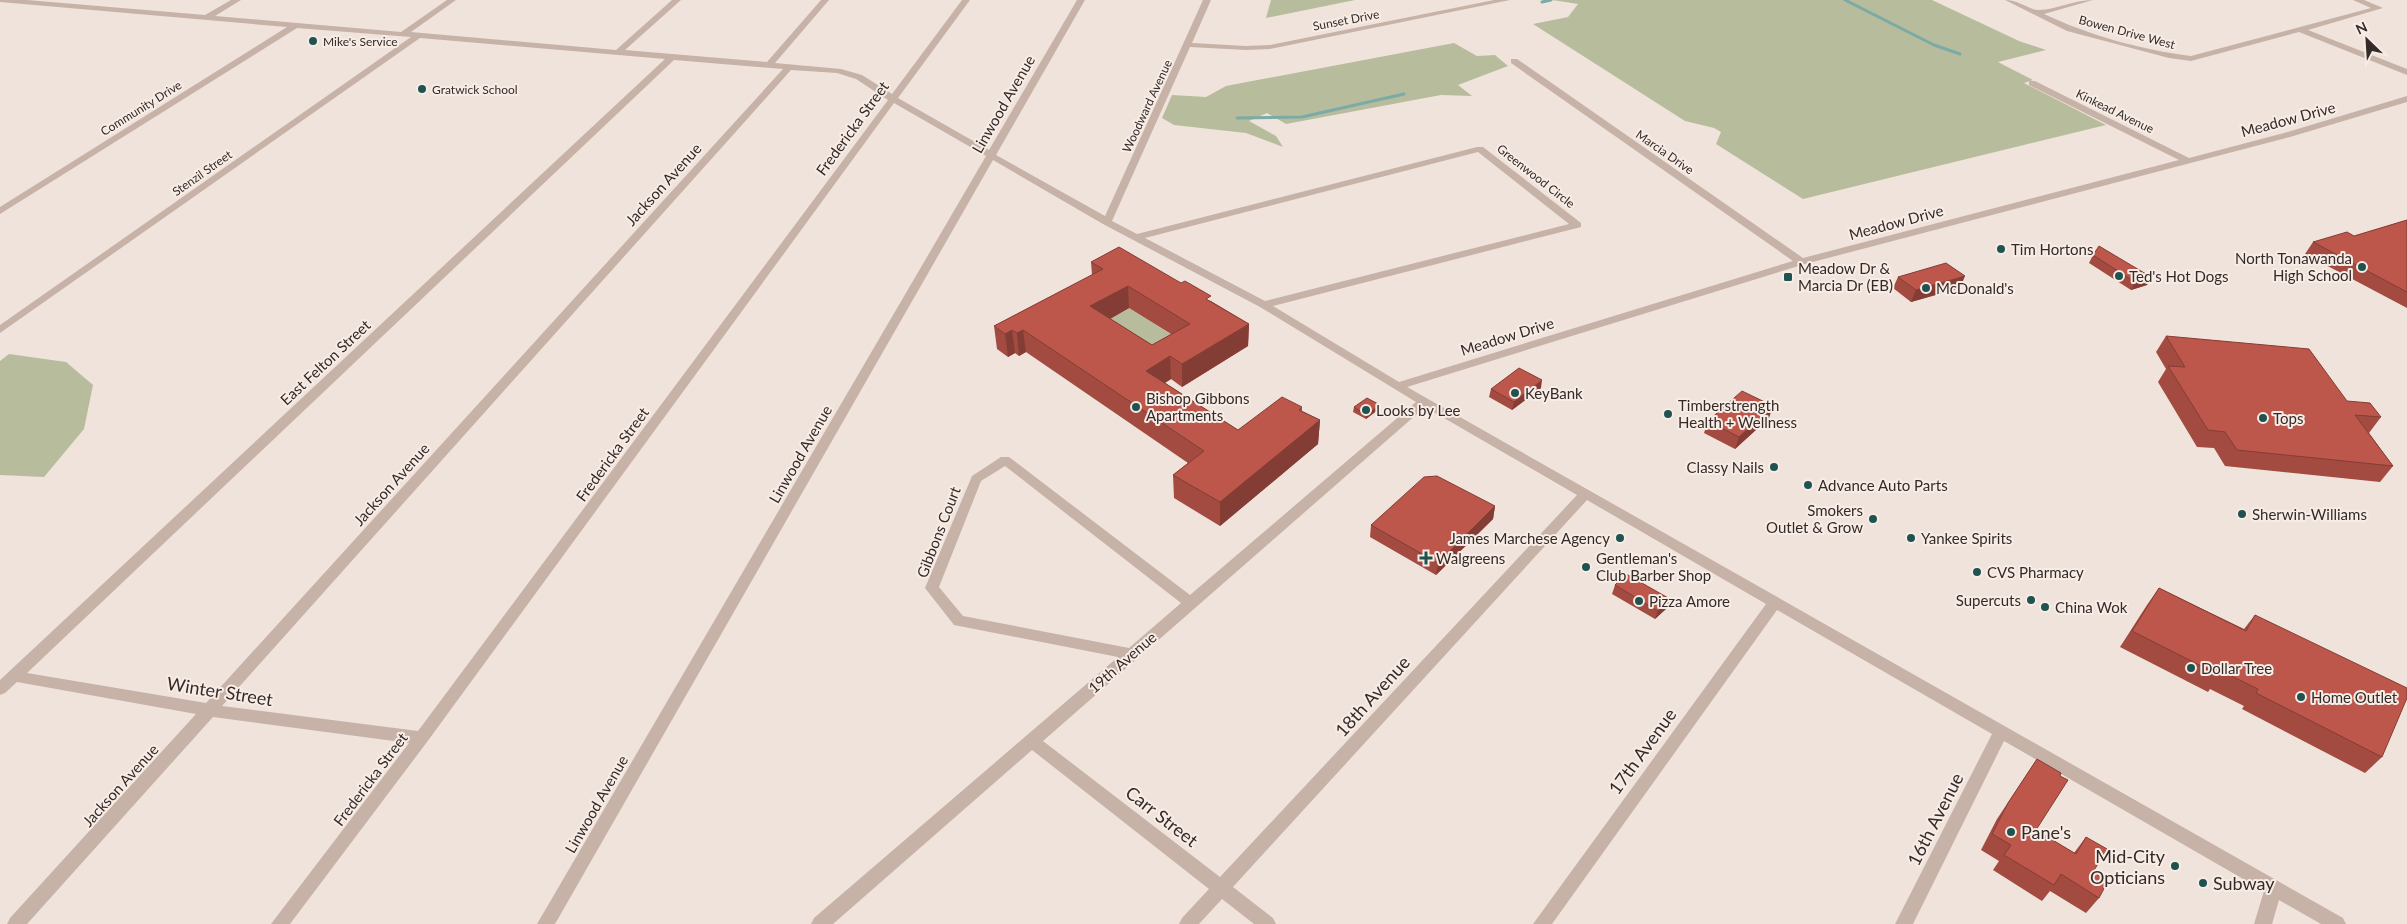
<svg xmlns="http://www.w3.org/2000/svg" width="2407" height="924" viewBox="0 0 2407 924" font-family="Lato,sans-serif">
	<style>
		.green { fill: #b7bd9c }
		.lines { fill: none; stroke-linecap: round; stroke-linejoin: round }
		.stream { stroke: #7caaa6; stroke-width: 3 }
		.minor { fill: #c7b2a8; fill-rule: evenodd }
		.wall { fill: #a34b40; fill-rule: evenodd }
		.shaded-wall { fill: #843d34 }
		.building { fill: #bd574b; stroke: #843d34; fill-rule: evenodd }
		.poi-dot { fill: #20524f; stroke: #f8ede6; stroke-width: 2 }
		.labels { text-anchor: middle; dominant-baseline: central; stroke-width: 4; stroke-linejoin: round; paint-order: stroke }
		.far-street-label { font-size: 12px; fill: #342a27; stroke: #f8ede6 }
		.far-poi-label { font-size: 12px; fill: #342a27; stroke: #f8ede6; text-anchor: start }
		.street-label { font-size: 15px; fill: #342a27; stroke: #f8ede6 }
		.poi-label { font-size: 15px; fill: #342a27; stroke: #f8ede6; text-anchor: start }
		.near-street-label { font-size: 18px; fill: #342a27; stroke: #f8ede6 }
		.near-poi-label { font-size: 18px; fill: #342a27; stroke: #f8ede6; text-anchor: start }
	</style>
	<rect width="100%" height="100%" fill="#f0e3db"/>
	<!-- green -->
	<path class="green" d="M 1271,0 L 1355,0 L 1266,18 Z
		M 1552,0 L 1932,0 L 2019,41 L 2046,50 L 1998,62 L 2033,80 L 2024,83 L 2106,125 L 1803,199 L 1716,144 L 1721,132 L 1714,128 L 1685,121 L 1533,24 L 1568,17 L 1578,4 Z
		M 1454,43 L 1477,56 L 1495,55 L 1508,66 L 1458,85 L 1472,96 L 1441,95 L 1286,124 L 1267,113 L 1249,121 L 1276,136 L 1283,147 L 1246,133 L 1174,125 L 1162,118 L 1172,95 L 1206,97 L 1226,86 Z
		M 1129,308 L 1191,347 L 1153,368 L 1092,329 Z
		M 9,354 L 66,362 L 93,385 L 84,429 L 44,477 L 0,475 L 0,361 Z"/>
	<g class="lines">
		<!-- stream -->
		<path class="stream" d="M 1845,0 L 1934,45 L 1960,54
			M 1542,2 L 1551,0
			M 1237,118 L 1302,117 L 1404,94"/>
		<!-- minor -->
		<path class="minor" d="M 0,0 L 27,0 L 205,15 L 231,0 L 241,0 L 215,16 L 401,32 L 447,0 L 456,0 L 411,32 L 616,50 L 672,0 L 681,0 L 625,50 L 767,62 L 821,0 L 829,0 L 775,63 L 841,69 L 862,75 L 892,94 L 962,0 L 970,0 L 898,98 L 989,150 L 1077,0 L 1085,0 L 996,155 L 1105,216 L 1203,0 L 1211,0 L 1192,43 L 1246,46 L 1270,45 L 1494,0 L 1510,0 L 1270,49 L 1246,50 L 1190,47 L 1112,221 L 1137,234 L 1477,147 L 1483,147 L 1581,223 L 1581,227 L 1273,306 L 1399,382 L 1793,261 L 1511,63 L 1511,59 L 1517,59 L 1803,258 L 2179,160 L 2029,85 L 2029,81 L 2035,81 L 2189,158 L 2284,133 L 2407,96 L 2407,102 L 2290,137 L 1805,264 L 1407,387 L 2343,918 L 2346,924 L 2321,924 L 2279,900 L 2272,924 L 2254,924 L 2264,891 L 2004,741 L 1913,924 L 1895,924 L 1992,734 L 1777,610 L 1552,924 L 1533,924 L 1766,604 L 1587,500 L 1233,887 L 1273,918 L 1276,924 L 1254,924 L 1222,899 L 1199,924 L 1179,924 L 1182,918 L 1209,889 L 1032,750 L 833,924 L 811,924 L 814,918 L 1118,657 L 954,625 L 925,588 L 972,476 L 1001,457 L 1009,457 L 1190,595 L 1416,402 L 1260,307 L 1103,224 L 993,160 L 555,924 L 537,924 L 986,156 L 894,103 L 427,742 L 290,924 L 271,924 L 409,743 L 213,717 L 27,924 L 7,924 L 10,918 L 196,714 L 17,682 L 5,693 L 0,695 L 0,680 L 665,59 L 420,38 L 0,333 L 0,325 L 411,37 L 297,28 L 0,214 L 0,207 L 287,27 L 0,2 ZM 674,60 L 783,69 L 206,703 L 27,673 ZM 791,70 L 837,73 L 856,79 L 888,100 L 418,731 L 222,706 ZM 1478,152 L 1569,224 L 1265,301 L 1145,238 ZM 1425,407 L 1577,495 L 1220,877 L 1043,741 ZM 1005,466 L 1181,603 L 1129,648 L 963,616 L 939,587 L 981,481 Z
			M 2005,0 C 2019,0 2029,10 2039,10 C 2055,10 2073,0 2093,0 L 2044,14 C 2088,35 2142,50 2191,56 L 2371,8 L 2353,0 L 2364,0 L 2383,8 L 2308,30 L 2407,69 L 2407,75 L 2299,32 L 2191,61 L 2169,58 L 2067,31 Z"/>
	</g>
	<!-- wall -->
	<path class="wall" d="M 2407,220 L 2407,308 L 2305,254 L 2313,242 L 2354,236 Z
		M 2093,255 L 2151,277 L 2147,285 L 2131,290 L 2089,263 Z
		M 1091,262 L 1211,301 L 1249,324 L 1248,346 L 1182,387 L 1171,379 L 1165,383 L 1238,430 L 1302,407 L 1302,411 L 1320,420 L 1318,444 L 1220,526 L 1174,498 L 1173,475 L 1188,463 L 1026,352 L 1019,356 L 1015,353 L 1008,357 L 997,349 L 994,326 L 1092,275 ZM 1129,308 L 1171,334 L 1152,345 L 1110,319 Z
		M 1898,277 L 1960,288 L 1911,302 L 1893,288 Z
		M 2166,336 L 2381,417 L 2369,433 L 2393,466 L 2380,482 L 2225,466 L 2214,448 L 2197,447 L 2158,382 L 2166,369 L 2156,352 Z
		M 1541,388 L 1512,410 L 1489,397 L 1491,389 Z
		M 1354,407 L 1379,409 L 1366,419 L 1353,412 Z
		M 1769,418 L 1735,449 L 1704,433 L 1708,421 Z
		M 1495,506 L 1493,519 L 1436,575 L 1370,537 L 1371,525 Z
		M 1615,585 L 1667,608 L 1655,619 L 1612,594 Z
		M 2159,588 L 2244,629 L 2255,615 L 2382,757 L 2365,773 L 2242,709 L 2244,706 L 2210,689 L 2208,692 L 2120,647 L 2147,605 Z
		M 2037,759 L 2060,776 L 2036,830 L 2074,853 L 2086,837 L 2099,898 L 2086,913 L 2050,891 L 2042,901 L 1993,870 L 1999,861 L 1981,850 L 1997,819 Z"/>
	<!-- shaded-wall -->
	<path class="shaded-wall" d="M 1965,276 L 1960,288 L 1911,302 L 1916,290 Z
		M 2151,277 L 2147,285 L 2131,290 L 2135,282 Z
		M 1128,286 L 1129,308 L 1092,329 L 1090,306 Z
		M 1249,324 L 1248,346 L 1182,387 L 1182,364 Z
		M 1012,330 L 1015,353 L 1008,357 L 1005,334 Z
		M 1023,330 L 1026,352 L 1019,356 L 1017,333 Z
		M 1170,356 L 1171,379 L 1147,394 L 1146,371 Z
		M 1542,380 L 1541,388 L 1512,410 L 1514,402 Z
		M 1380,405 L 1379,409 L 1366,419 L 1366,415 Z
		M 1773,406 L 1769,418 L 1735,449 L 1739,437 Z
		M 1320,420 L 1318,444 L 1220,526 L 1220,502 Z
		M 1495,506 L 1493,519 L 1436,575 L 1438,563 Z
		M 1670,599 L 1667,608 L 1655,619 L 1658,611 Z"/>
	<!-- building -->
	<path class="building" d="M 2407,220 L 2407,292 L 2313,242 L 2347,232 L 2354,236 Z
		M 2099,246 L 2151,277 L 2135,282 L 2093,255 Z
		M 1119,247 L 1181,283 L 1185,281 L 1211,296 L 1206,299 L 1249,324 L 1182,364 L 1170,356 L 1146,371 L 1238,430 L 1282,397 L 1302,407 L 1299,410 L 1320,420 L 1220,502 L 1173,475 L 1204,451 L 1023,330 L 1017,333 L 1012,330 L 1005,334 L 994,326 L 1103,269 L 1091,262 ZM 1128,286 L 1190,324 L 1152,345 L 1090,306 Z
		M 1946,263 L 1965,276 L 1916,290 L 1898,277 Z
		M 2166,336 L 2309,349 L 2347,401 L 2370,403 L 2381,417 L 2355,415 L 2393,466 L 2237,450 L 2225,432 L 2208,430 L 2168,366 L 2185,367 Z
		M 1519,368 L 1542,380 L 1514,402 L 1491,389 Z
		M 1742,391 L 1773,406 L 1739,437 L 1708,421 Z
		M 1367,398 L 1380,405 L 1366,415 L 1354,407 Z
		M 1437,476 L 1495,506 L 1438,563 L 1371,525 L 1424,477 Z
		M 1626,574 L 1670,599 L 1658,611 L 1615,585 Z
		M 2159,588 L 2246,631 L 2255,615 L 2407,688 L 2407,698 L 2382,757 L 2256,693 L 2258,689 L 2223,672 L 2221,676 L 2132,631 Z
		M 2037,759 L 2061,773 L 2060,776 L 2068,780 L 2036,830 L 2076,854 L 2086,837 L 2107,849 L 2093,872 L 2108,881 L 2099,898 L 2061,874 L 2054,885 L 2004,855 L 2011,845 L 1992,834 L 2008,803 Z"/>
	<!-- markers -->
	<g class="poi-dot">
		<circle cx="313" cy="41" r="5"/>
		<circle cx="422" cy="89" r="5"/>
		<circle cx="2001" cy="249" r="5"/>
		<circle cx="2362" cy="267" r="5"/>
		<circle cx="2119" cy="276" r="5"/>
		<rect x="1783" y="272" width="10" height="10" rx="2.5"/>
		<circle cx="1926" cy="288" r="5"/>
		<circle cx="1515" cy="393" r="5"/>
		<circle cx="1136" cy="407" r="5"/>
		<circle cx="1366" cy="410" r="5"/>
		<circle cx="1668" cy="414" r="5"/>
		<circle cx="2263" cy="418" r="5"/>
		<circle cx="1774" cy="467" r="5"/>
		<circle cx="1808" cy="485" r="5"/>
		<circle cx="2242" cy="514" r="5"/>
		<circle cx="1873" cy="519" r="5"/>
		<circle cx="1620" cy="538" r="5"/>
		<circle cx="1911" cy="538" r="5"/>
		<path d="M1423.5 550.5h5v5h5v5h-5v5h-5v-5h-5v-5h5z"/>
		<circle cx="1586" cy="567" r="5"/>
		<circle cx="1977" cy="572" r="5"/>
		<circle cx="2031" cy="600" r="5"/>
		<circle cx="1639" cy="601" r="5"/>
		<circle cx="2045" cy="607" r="5"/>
		<circle cx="2191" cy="668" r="5"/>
		<circle cx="2301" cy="697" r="5"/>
		<circle cx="2011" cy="832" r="5"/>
		<circle cx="2175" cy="866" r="5"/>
		<circle cx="2203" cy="883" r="5"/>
	</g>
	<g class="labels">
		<!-- far-street labels -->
		<g class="far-street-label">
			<text transform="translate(1346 20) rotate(-11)">Sunset Drive</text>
			<text transform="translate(2127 32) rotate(15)">Bowen Drive West</text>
			<text transform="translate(1147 106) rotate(-65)">Woodward Avenue</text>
			<text transform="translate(141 108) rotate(-32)">Community Drive</text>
			<text transform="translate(2115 111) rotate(26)">Kinkead Avenue</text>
			<text transform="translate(1665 152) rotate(35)">Marcia Drive</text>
			<text transform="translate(202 173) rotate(-35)">Stenzil Street</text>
			<text transform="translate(1536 176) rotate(38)">Greenwood Circle</text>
		</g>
		<!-- far-poi labels -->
		<g class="far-poi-label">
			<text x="323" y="41">Mike's Service</text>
			<text x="432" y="89">Gratwick School</text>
		</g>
		<!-- street labels -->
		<g class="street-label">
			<text transform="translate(1003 104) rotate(-60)">Linwood Avenue</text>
			<text transform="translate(2288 119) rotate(-15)">Meadow Drive</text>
			<text transform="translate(852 128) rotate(-54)">Fredericka Street</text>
			<text transform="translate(663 184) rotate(-48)">Jackson Avenue</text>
			<text transform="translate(1896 222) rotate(-15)">Meadow Drive</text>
			<text transform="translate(1507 336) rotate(-17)">Meadow Drive</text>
			<text transform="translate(325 362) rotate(-43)">East Felton Street</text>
			<text transform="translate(612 454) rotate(-54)">Fredericka Street</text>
			<text transform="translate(800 454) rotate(-60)">Linwood Avenue</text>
			<text transform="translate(391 484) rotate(-48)">Jackson Avenue</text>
			<text transform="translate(938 532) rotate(-69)">Gibbons Court</text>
			<text transform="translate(1122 662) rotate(-41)">19th Avenue</text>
			<text transform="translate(370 779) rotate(-53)">Fredericka Street</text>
			<text transform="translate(120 785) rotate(-48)">Jackson Avenue</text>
			<text transform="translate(596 804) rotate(-60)">Linwood Avenue</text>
		</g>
		<!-- poi labels -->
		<g class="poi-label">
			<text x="2011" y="249">Tim Hortons</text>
			<text x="2352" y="258" text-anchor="end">North Tonawanda<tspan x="2352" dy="17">High School</tspan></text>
			<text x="1798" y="268">Meadow Dr &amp;<tspan x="1798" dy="17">Marcia Dr (EB)</tspan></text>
			<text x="2129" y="276">Ted's Hot Dogs</text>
			<text x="1936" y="288">McDonald's</text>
			<text x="1525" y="393">KeyBank</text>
			<text x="1146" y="398">Bishop Gibbons<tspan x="1146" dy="17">Apartments</tspan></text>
			<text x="1678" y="405">Timberstrength<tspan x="1678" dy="17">Health + Wellness</tspan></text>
			<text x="1376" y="410">Looks by Lee</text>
			<text x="2273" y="418">Tops</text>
			<text x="1764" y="467" text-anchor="end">Classy Nails</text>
			<text x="1818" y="485">Advance Auto Parts</text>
			<text x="1863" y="510" text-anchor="end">Smokers<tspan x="1863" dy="17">Outlet &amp; Grow</tspan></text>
			<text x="2252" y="514">Sherwin-Williams</text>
			<text x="1610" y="538" text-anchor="end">James Marchese Agency</text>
			<text x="1921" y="538">Yankee Spirits</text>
			<text x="1436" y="558">Walgreens</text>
			<text x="1596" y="558">Gentleman's<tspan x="1596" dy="17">Club Barber Shop</tspan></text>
			<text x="1987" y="572">CVS Pharmacy</text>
			<text x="2021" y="600" text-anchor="end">Supercuts</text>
			<text x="1649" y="601">Pizza Amore</text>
			<text x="2055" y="607">China Wok</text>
			<text x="2201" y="668">Dollar Tree</text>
			<text x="2311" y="697">Home Outlet</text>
		</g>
		<!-- near-street labels -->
		<g class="near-street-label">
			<text transform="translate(220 691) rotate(9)">Winter Street</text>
			<text transform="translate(1372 696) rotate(-48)">18th Avenue</text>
			<text transform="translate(1642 751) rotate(-54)">17th Avenue</text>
			<text transform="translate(1162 816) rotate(38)">Carr Street</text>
			<text transform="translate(1935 819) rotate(-63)">16th Avenue</text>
		</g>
		<!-- near-poi labels -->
		<g class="near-poi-label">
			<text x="2021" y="832">Pane's</text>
			<text x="2165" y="856" text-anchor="end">Mid-City<tspan x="2165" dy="21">Opticians</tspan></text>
			<text x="2213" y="883">Subway</text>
		</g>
	</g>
	<!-- north arrow -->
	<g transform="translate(2367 40) rotate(335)" stroke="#f8ede6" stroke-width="4" paint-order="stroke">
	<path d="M0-4L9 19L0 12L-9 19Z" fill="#342a27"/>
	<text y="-8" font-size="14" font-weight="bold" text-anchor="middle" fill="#342a27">N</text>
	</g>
</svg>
